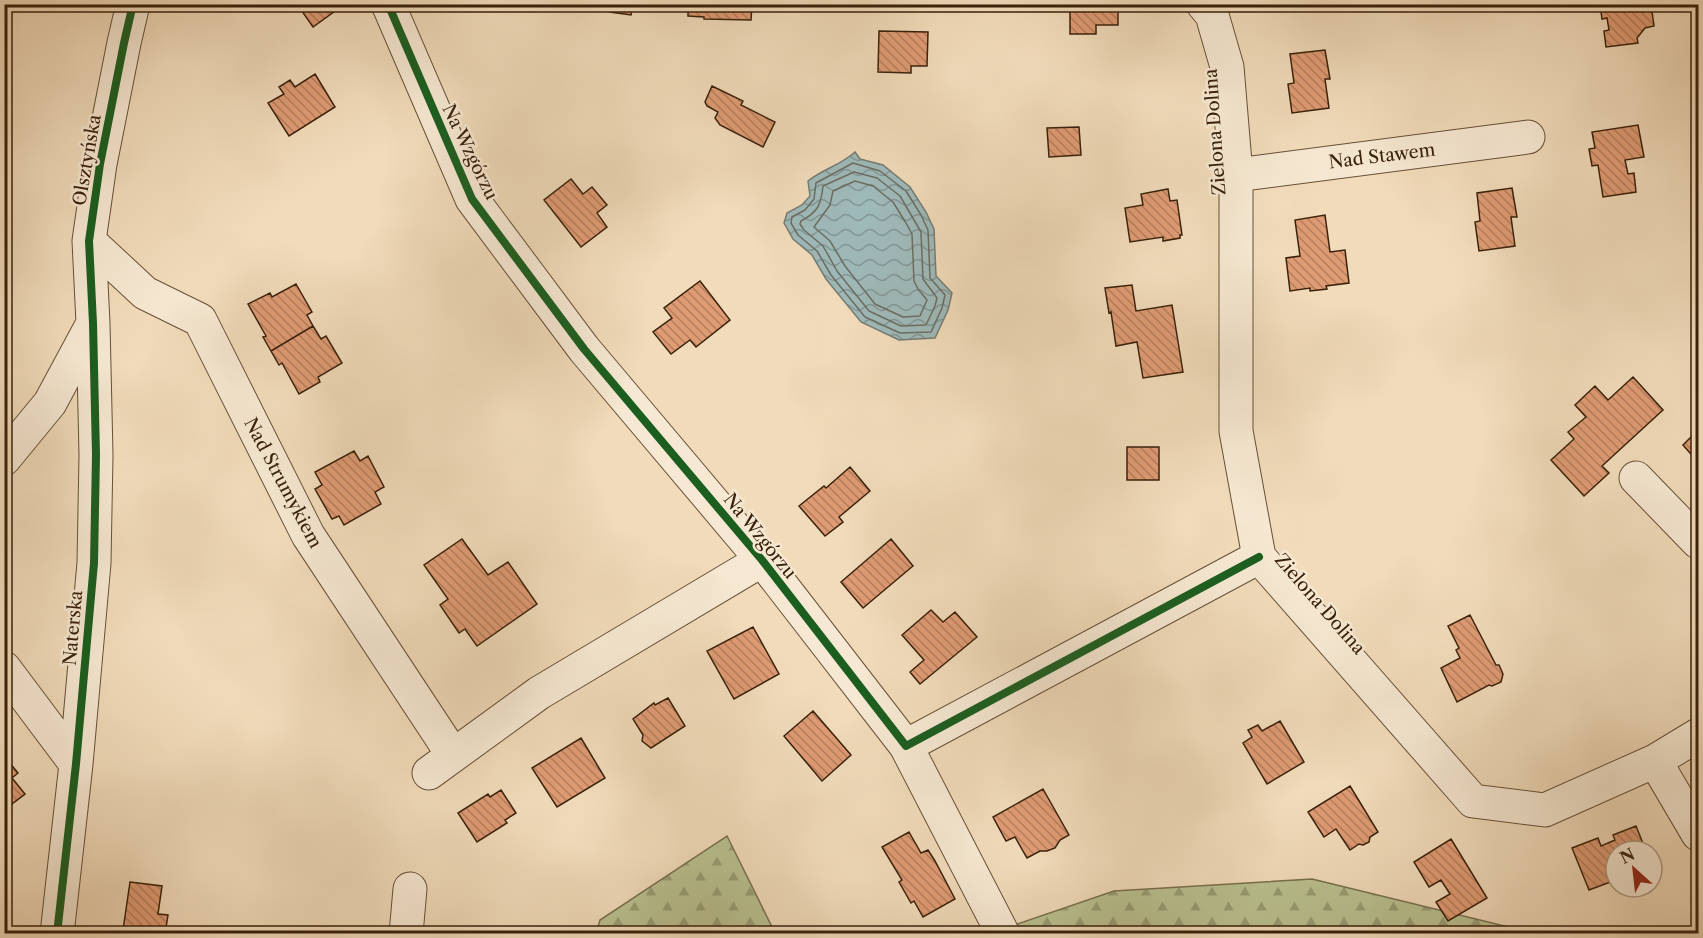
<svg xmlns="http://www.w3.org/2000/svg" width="1703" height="938" viewBox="0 0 1703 938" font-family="'Libre Caslon Text',serif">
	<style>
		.forest { fill: url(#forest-firs); stroke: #79704e; stroke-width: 1.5 }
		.water { fill: url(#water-waves); stroke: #767c73; stroke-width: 1.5 }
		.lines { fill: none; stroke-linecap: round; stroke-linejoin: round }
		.shore { stroke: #6c6d62; stroke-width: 1.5 }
		.building { fill: url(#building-back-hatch); stroke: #39210b; stroke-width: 1.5 }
		.minor-casing { stroke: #675037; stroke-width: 35 }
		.minor { stroke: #f6e8d2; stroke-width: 33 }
		.cycleway-casing { stroke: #f6e8d2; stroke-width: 11 }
		.cycleway { stroke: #1b5e20; stroke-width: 8 }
		.labels { text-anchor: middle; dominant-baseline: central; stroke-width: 5; stroke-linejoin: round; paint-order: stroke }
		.street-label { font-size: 18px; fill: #39210b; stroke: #f6e8d2 }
	</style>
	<defs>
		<pattern id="forest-firs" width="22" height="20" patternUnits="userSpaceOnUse" patternTransform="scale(1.5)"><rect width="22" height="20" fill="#b9c090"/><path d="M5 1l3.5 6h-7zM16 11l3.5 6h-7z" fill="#979c74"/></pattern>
		<pattern id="water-waves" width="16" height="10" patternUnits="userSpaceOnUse" patternTransform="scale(1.5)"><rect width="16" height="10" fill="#9eb9b9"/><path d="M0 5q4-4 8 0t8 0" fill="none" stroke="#829695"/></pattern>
		<pattern id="building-back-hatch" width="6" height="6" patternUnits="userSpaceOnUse" patternTransform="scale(1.5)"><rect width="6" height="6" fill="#df9b74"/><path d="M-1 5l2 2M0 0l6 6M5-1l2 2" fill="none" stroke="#b67e5d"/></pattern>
	</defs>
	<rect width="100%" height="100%" fill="#f1dbba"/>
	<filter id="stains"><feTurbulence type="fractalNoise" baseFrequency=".00333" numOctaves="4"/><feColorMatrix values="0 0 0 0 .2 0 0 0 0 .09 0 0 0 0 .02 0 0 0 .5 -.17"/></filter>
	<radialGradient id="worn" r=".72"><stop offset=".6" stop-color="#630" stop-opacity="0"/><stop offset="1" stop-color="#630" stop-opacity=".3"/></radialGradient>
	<!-- forest -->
	<path class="forest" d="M 727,836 L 775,933 L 596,933 L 600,920 Z
		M 1312,879 L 1533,933 L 988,934 L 1114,891 Z"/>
	<!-- water -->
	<path class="water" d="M 855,152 L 860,159 L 883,165 L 910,187 L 926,212 L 934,229 L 936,276 L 952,293 L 948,310 L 935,338 L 899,340 L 861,322 L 826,279 L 812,255 L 793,239 L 784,223 L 787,213 L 802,205 L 810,196 L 808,181 C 823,169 841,165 855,152 Z"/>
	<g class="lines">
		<!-- shore -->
		<path class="shore" d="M 853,163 L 880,171 L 906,191 L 921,215 L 928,230 L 930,278 L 945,295 L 942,308 L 931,332 L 900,333 L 865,317 L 831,275 L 817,251 L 798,235 L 791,223 L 792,217 L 805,210 L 814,199 L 816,183 Z
			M 854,172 L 877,178 L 900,196 L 921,232 L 923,279 L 937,298 L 935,306 L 926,325 L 901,326 L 869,311 L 837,271 L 823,246 L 804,230 L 800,224 L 801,221 C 818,212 821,205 823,186 Z
			M 855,181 L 873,186 L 893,202 L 906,223 L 912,234 L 914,281 L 918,289 L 927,300 L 920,316 L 903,317 L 875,304 L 845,266 L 830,241 L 814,227 L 830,205 L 833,191 Z"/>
	</g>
	<!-- building -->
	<path class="building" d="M 297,4 L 330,4 L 335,11 L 313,27 Z
		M 460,4 L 494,4 L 494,10 Z
		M 597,4 L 633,4 L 631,15 L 610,12 L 611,7 Z
		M 688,4 L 752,4 L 751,20 L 704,19 L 704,17 L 688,16 Z
		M 1070,4 L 1118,4 L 1118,25 L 1096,25 L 1096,34 L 1070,34 Z
		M 1600,4 L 1651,4 L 1654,26 L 1645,28 L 1637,38 L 1638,43 L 1606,47 L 1604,31 L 1609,30 L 1607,18 L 1602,19 Z
		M 879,31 L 928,32 L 927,66 L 911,66 L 911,73 L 878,72 Z
		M 1325,50 L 1330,79 L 1325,79 L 1329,108 L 1292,113 L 1288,84 L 1294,83 L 1290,54 Z
		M 315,74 L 335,107 L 289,136 L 268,103 L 284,94 L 279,87 L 290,80 L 295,87 Z
		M 712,86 L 743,101 L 741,105 L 775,122 L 763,147 L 720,125 L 715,118 L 718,112 L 707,106 L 705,102 Z
		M 1638,125 L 1644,157 L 1625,160 L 1628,174 L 1634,173 L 1636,192 L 1603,197 L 1598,165 L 1592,166 L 1589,149 L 1595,148 L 1592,132 Z
		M 1079,127 L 1081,155 L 1049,157 L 1047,128 Z
		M 571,179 L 583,194 L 592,187 L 607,205 L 597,213 L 607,227 L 581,247 L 544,200 Z
		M 1512,188 L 1517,217 L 1511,217 L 1515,246 L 1479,251 L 1475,222 L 1480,221 L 1477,193 Z
		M 1168,189 L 1170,201 L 1177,200 L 1182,235 L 1180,235 L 1180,238 L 1163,241 L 1163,237 L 1130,242 L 1125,208 L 1143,205 L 1141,194 Z
		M 1325,215 L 1330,252 L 1345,250 L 1349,283 L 1326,286 L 1327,289 L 1310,291 L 1310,288 L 1290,291 L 1286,258 L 1300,256 L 1295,220 Z
		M 700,281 L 730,320 L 696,347 L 690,340 L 671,354 L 653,332 L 672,318 L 664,308 Z
		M 296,284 L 312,312 L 307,315 L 313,326 L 271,351 L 263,337 L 266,336 L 248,304 L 270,293 L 272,297 Z
		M 1132,285 L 1136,311 L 1172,305 L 1183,372 L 1143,378 L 1137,342 L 1116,346 L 1111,312 L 1109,313 L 1105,288 Z
		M 313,326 L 321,339 L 326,336 L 342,363 L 318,377 L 320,382 L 299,394 L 282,363 L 279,365 L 271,351 Z
		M 1633,377 L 1663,410 L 1602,466 L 1609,473 L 1584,496 L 1551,460 L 1574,439 L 1568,432 L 1586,417 L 1575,405 L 1595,386 L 1608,400 Z
		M 1698,430 L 1698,462 L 1683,445 Z
		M 1127,447 L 1159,447 L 1159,480 L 1127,480 Z
		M 354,451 L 360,461 L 368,456 L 384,487 L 375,492 L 381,504 L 344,525 L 339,516 L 332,519 L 315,489 L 322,485 L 315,472 Z
		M 850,467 L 870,491 L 839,517 L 843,522 L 825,536 L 799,506 L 824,486 L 826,488 Z
		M 462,539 L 488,575 L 508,562 L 537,604 L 477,646 L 465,629 L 459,633 L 440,605 L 448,599 L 424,565 Z
		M 891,539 L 913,566 L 863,608 L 841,582 Z
		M 931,610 L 943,622 L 955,612 L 977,637 L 920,684 L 910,672 L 924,660 L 902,635 Z
		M 1470,615 L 1496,665 L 1499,665 L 1503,674 L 1501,682 L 1492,686 L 1489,685 L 1457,702 L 1441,668 L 1460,658 L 1456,650 L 1459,648 L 1448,626 Z
		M 753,627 L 779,674 L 734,699 L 707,651 Z
		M 668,698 L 685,726 L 651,748 L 642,741 L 643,735 L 633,719 L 654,703 L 655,705 Z
		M 813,711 L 851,755 L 822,781 L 784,736 Z
		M 1280,721 L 1304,762 L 1267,784 L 1243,743 L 1252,737 L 1248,730 L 1258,725 L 1262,731 Z
		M 581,738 L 605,778 L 557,807 L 532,768 Z
		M 8,761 L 18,773 L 12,778 L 25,794 L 4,810 L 4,764 Z
		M 1350,786 L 1378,832 L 1370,837 L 1369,842 L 1363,845 L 1359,844 L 1350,850 L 1336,829 L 1324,837 L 1308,812 Z
		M 1043,789 L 1069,835 L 1060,840 L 1055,848 L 1047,851 L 1040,851 L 1027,858 L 1015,837 L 1006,841 L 993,817 Z
		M 501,790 L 516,813 L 505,820 L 507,823 L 477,842 L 458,813 L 488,794 L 490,797 Z
		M 1636,826 L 1646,851 L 1616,851 L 1616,863 L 1607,867 L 1613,881 L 1589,890 L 1572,848 L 1598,838 L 1601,846 L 1615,840 L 1613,835 Z
		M 909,832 L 921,853 L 928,850 L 935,861 L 955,899 L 923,917 L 914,901 L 911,903 L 899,882 L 902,880 L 882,847 Z
		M 1451,839 L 1487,898 L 1448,921 L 1436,902 L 1450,894 L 1441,880 L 1429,887 L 1414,862 Z
		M 130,882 L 162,886 L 158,914 L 168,915 L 165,934 L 130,934 L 130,931 L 123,930 Z
		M 463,929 L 490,932 L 491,934 L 462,934 Z"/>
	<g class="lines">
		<defs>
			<path id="minor" d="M 388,4 L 472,199 L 584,349 L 762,560 L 906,746 L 1259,557
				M 1203,4 L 1212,15 L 1227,67 L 1236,175 L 1236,431 L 1259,557 L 1473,801 L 1545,810 L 1655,761 L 1698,735
				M 1236,175 L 1528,137
				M 89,241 L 145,293 L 200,320 L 308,535 L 453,755
				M 4,459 L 50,403 L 92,325
				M 1636,478 L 1698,542
				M 4,668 L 76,764
				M 906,746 L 1003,934
				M 1655,761 L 1698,834
				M 429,773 L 539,693 L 762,560
				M 57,934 L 76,764 L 94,563 L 96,455 L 93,323 L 89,241 L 100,164 L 124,43 L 133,4
				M 406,934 L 410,889"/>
		</defs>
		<!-- minor casing -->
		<use href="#minor" class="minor-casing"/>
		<!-- minor -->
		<use href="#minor" class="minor"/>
		<defs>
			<path id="cycleway" d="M 388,4 L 472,199 L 584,349 L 762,560 L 906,746 L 1259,557
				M 57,934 L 76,764 L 94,563 L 96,455 L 93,323 L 89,241 L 100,164 L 124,43 L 133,4"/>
		</defs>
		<!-- cycleway casing -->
		<use href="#cycleway" class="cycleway-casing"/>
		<!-- cycleway -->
		<use href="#cycleway" class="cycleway"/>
	</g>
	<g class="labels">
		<!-- street labels -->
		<g class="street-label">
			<text transform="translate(1215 132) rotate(-94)">Zielona Dolina</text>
			<text transform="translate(470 152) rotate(64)">Na Wzgórzu</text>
			<text transform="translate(1382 156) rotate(-7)">Nad Stawem</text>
			<text transform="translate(87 160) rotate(-80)">Olsztyńska</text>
			<text transform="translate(283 483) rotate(62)">Nad Strumykiem</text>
			<text transform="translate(760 536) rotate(51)">Na Wzgórzu</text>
			<text transform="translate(1320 604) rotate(49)">Zielona Dolina</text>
			<text transform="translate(73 628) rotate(-85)">Naterska</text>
		</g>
	</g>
	<!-- margin -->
	<rect width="1703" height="938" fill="none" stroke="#f1dbba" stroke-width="24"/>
	<rect x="6" y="6" width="1691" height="926" fill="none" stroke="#39210b" stroke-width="3"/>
	<rect x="12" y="12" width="1679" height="914" fill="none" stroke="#39210b" stroke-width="1.5"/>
	<!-- north arrow -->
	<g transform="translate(1634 869) rotate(333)"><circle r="28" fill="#f6e8d2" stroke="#aa9882" stroke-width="1.5"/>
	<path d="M0-4.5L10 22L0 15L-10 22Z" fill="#8f2418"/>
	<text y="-9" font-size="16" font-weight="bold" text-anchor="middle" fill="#39210b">N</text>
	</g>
	<rect width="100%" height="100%" filter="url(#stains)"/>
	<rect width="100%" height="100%" fill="url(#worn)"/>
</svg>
